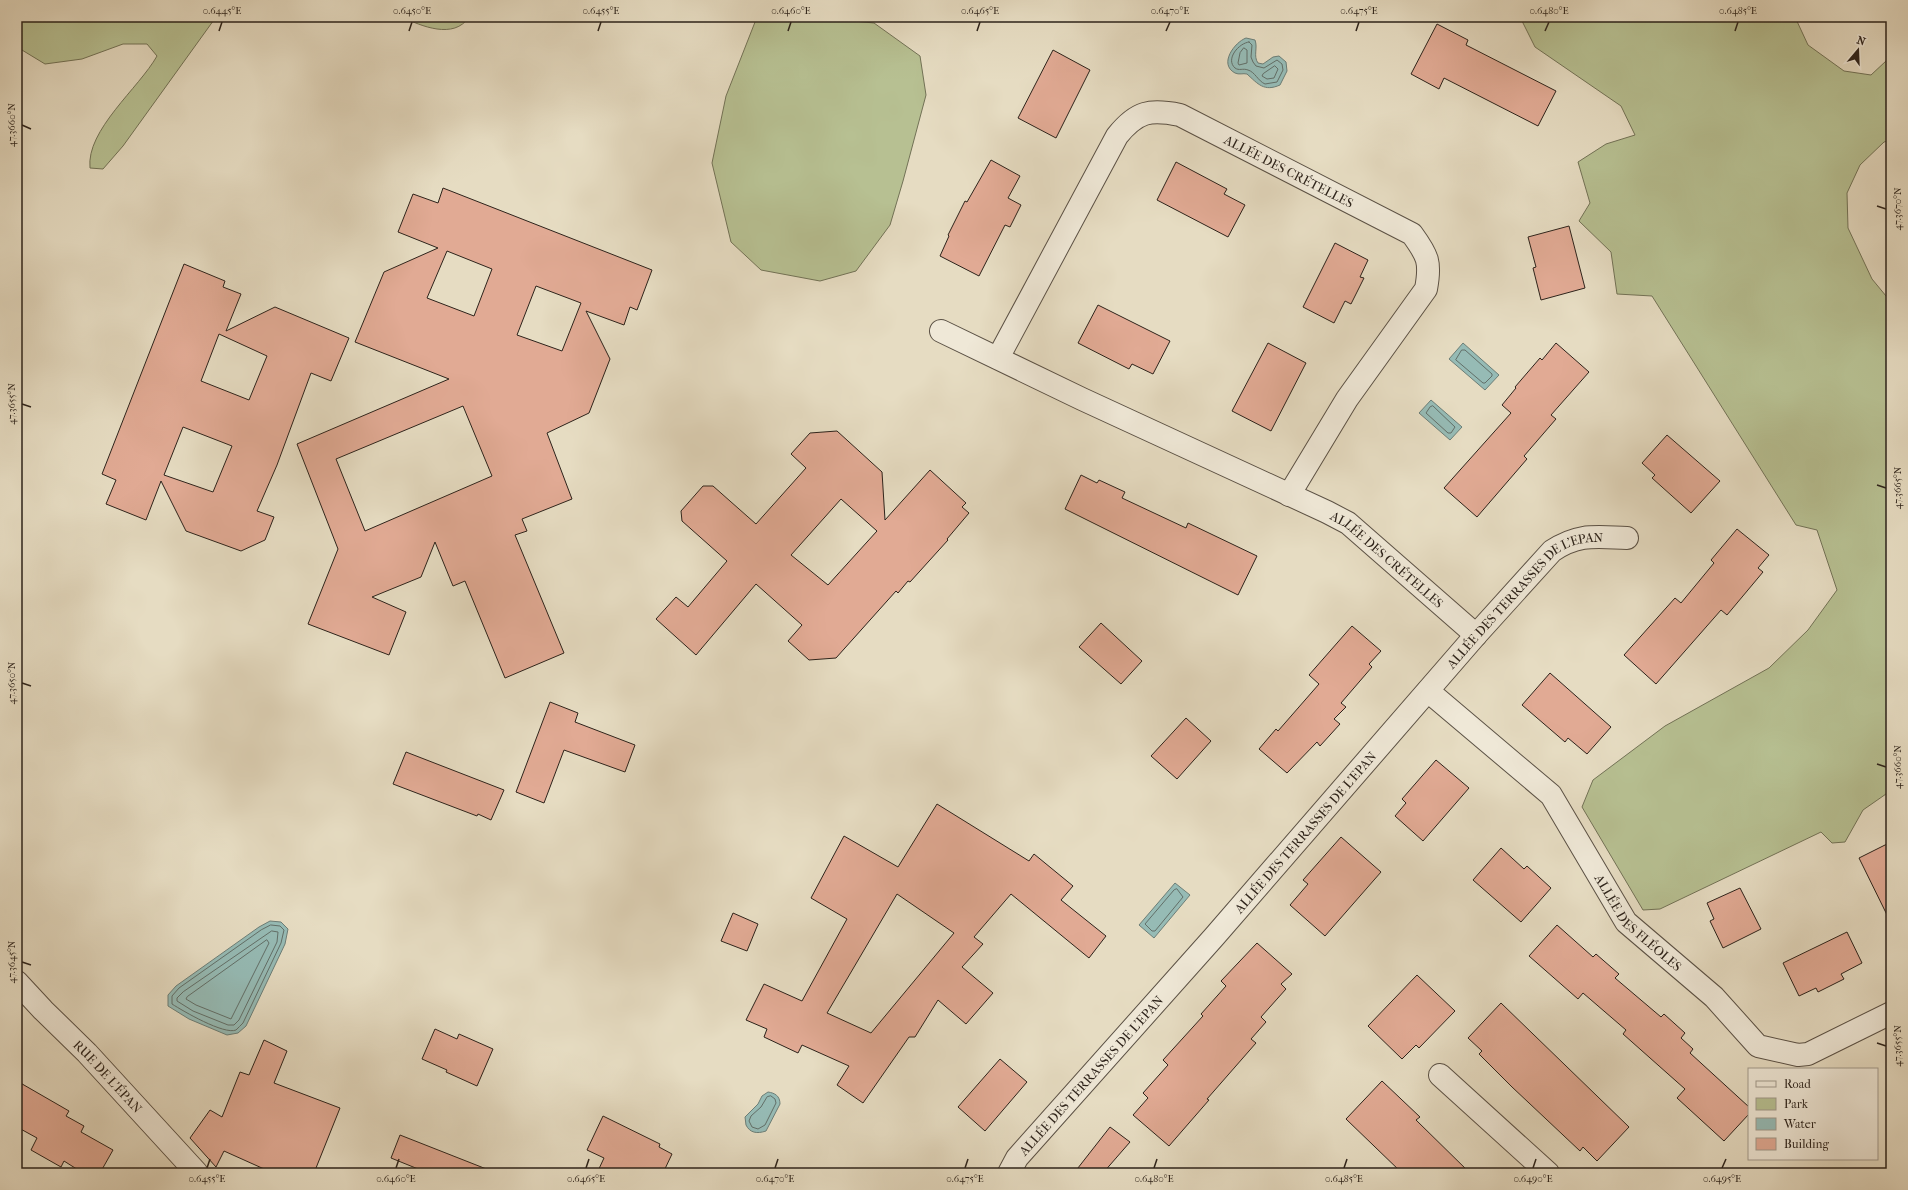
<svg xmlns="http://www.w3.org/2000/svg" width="1908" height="1190" viewBox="0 0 1908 1190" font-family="'IM FELL French Canon',serif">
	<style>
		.green { fill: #b7c092; stroke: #727256 }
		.water { fill: #96bbb5; stroke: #6c7e77 }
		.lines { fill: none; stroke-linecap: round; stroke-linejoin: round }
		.shore { stroke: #626f68; stroke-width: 1 }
		.building { fill: #e1aa94; stroke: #2d231b; fill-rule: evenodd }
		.minor-casing { stroke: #5b5145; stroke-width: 24 }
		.minor { stroke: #efe8d7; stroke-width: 22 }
		.ticks { fill: none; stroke: #2d231b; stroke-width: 1.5 }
		.labels { text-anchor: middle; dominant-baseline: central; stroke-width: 4; stroke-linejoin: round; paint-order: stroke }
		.street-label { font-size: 13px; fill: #2d231b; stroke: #efe8d7 }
		.neatline { fill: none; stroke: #2d231b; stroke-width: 1.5 }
		.ticks-label { font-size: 10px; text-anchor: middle; fill: #2d231b }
	</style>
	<rect width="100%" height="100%" fill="#e6dcc2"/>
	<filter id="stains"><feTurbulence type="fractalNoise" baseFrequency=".005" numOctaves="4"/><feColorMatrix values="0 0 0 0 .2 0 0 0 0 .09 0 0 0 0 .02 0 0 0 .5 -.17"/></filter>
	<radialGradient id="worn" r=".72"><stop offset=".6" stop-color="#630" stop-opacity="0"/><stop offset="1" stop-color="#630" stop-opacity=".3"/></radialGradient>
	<!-- green -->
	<path class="green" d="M 17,17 L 216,17 L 123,146 L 103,169 L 90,168 C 86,130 139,88 157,56 L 147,44 L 123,44 L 82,59 L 45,64 L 17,47 Z
		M 402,17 L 469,17 C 454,40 421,26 402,17 Z
		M 757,17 L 830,17 L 833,19 L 874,23 L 920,56 L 926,95 L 903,181 L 890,225 L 856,271 L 820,281 L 761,270 L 731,242 L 712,163 L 726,96 Z
		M 1520,17 L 1795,17 L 1808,45 L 1844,71 L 1871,75 L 1886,61 L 1891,51 L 1891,140 L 1884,142 L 1860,165 L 1847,193 L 1848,228 L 1872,279 L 1891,302 L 1891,786 L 1886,794 L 1863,810 L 1845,842 L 1832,843 L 1821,832 L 1660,909 L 1643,910 L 1582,807 L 1593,780 L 1665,726 L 1769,668 L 1808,630 L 1837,590 L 1817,530 L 1796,525 L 1652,296 L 1617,294 L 1611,252 L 1579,221 L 1590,203 L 1578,162 L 1606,144 L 1635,135 L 1621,106 L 1535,47 Z"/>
	<!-- water -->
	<path class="water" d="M 1246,38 L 1255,40 C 1258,48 1253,56 1258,63 L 1263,64 L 1273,57 L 1279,56 L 1286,62 L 1287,71 L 1280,85 C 1264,92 1258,84 1247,74 C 1243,73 1239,75 1235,73 C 1218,64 1235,42 1246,38 Z
		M 1463,343 L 1499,375 L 1485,390 L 1449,359 Z
		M 1431,400 L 1462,427 L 1450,440 L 1419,413 Z
		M 1175,883 L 1190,895 L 1154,938 L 1139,925 Z
		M 270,921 L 281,922 L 288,929 L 285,944 L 246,1026 L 238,1033 L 227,1035 L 189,1019 L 168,1006 L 168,995 L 176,986 L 259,927 Z
		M 768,1092 C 775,1093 780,1096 780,1104 L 766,1131 C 757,1134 750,1133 746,1125 L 745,1117 L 758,1104 L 762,1096 Z"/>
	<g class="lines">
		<!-- shore -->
		<path class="shore" d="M 1249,42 L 1252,45 L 1251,57 L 1253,62 L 1256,66 L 1264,68 L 1277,60 L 1282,64 L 1283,70 L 1277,82 L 1265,84 C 1258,81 1255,72 1248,70 C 1243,68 1239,71 1235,68 C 1225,59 1239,43 1249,42 Z
			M 1244,48 L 1247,50 L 1247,63 L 1239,65 L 1238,63 L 1240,53 Z
			M 1275,66 L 1278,69 L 1274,78 L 1267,79 L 1262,76 L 1263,74 Z
			M 1462,350 L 1465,350 L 1492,374 L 1492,376 L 1485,383 L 1483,383 L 1456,360 Z
			M 1433,406 L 1455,427 L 1451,433 L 1448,433 L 1426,413 L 1430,407 Z
			M 1177,889 L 1183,897 L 1155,931 L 1152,931 L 1145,924 L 1174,890 Z
			M 271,925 L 280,926 L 284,930 L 281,943 L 243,1023 C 241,1025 238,1028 236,1030 C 224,1035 183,1011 172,1004 L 172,996 L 179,988 L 261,930 Z
			M 272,931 L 278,932 L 277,942 L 239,1020 L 234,1025 L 228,1025 L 193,1011 L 177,1001 L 177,998 L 183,992 Z
			M 267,940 L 269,943 L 231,1019 L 196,1005 L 186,999 L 187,997 Z
			M 771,1096 L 775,1099 L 776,1103 L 765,1125 L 758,1129 L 752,1127 L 749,1121 L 751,1116 L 761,1107 L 767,1097 Z"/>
	</g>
	<!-- building -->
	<path class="building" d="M 1437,24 L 1468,40 L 1466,45 L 1556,91 L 1538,126 L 1444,78 L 1439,89 L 1411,74 Z
		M 1053,50 L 1090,70 L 1056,138 L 1018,118 Z
		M 991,160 L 1020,176 L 1008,198 L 1021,205 L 1010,227 L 1005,225 L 979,276 L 940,256 L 949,236 L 948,235 L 965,201 L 967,202 Z
		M 1176,162 L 1227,189 L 1224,194 L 1245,205 L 1228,237 L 1157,200 Z
		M 443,188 L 652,270 L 637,310 L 630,307 L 624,325 L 586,311 L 610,359 L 589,413 L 547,433 L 572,499 L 522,519 L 527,531 L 515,535 L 564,653 L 505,678 L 465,581 L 453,586 L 435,542 L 421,577 L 372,597 L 406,612 L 389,655 L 308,624 L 338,549 L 297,444 L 449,379 L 355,342 L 384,272 L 438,248 L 398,232 L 413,194 L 438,203 ZM 447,251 L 492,269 L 474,316 L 427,298 ZM 536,286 L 581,303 L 562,351 L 517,335 ZM 463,406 L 492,476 L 365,531 L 336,459 Z
		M 1569,226 L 1585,288 L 1541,300 L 1533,268 L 1536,267 L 1528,237 Z
		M 1335,243 L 1368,260 L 1360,277 L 1364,278 L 1351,304 L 1345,301 L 1334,323 L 1303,307 Z
		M 184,264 L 225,281 L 223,287 L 241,294 L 226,331 L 275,307 L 349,338 L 331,381 L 311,373 L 277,465 L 257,511 L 274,517 L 265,540 L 241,551 L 186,531 L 161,481 L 146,520 L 106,504 L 116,480 L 102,474 ZM 219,334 L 267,356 L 249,400 L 201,381 ZM 183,427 L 232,446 L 213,492 L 164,475 Z
		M 1098,305 L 1170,341 L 1153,374 L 1132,364 L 1129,369 L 1078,343 Z
		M 1268,343 L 1306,363 L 1271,431 L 1232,411 Z
		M 1556,343 L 1589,372 L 1551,415 L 1556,419 L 1524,456 L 1527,459 L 1477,517 L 1444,488 L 1511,413 L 1502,405 L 1516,388 L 1515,387 L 1540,358 L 1542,360 Z
		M 837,431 L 882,472 L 885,520 L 930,470 L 966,503 L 962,507 L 969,513 L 947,539 L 948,540 L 910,582 L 908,581 L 898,593 L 896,591 L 836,658 L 809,660 L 788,641 L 802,625 L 756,584 L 696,655 L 656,619 L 676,597 L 688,607 L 727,561 L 682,521 L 681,511 L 703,486 L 713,486 L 756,524 L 806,468 L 791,454 L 810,433 ZM 841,499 L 877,531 L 828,585 L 791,555 Z
		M 1667,435 L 1720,481 L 1691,513 L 1652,478 L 1655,475 L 1642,463 Z
		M 1081,475 L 1097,483 L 1099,480 L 1125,492 L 1122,498 L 1186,528 L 1188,523 L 1257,556 L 1238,595 L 1065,509 Z
		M 1737,529 L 1769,555 L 1758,568 L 1763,572 L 1727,615 L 1721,610 L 1656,684 L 1624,655 L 1675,598 L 1681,603 L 1714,563 L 1711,560 Z
		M 1101,623 L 1142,661 L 1121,684 L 1079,647 Z
		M 1352,626 L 1381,651 L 1369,664 L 1372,667 L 1341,703 L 1346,707 L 1334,719 L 1340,724 L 1320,746 L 1317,742 L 1287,773 L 1259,749 L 1276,729 L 1278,731 L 1319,684 L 1309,675 Z
		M 1550,673 L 1611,727 L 1587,754 L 1568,738 L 1565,742 L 1522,705 Z
		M 550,702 L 578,713 L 575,722 L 635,745 L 625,772 L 564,750 L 544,803 L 516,792 Z
		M 1186,718 L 1211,741 L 1177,779 L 1151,756 Z
		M 406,752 L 504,790 L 491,820 L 478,814 L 477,816 L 393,784 Z
		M 1436,760 L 1469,788 L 1423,841 L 1395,816 L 1406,803 L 1402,799 Z
		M 937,804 L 1029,861 L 1034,854 L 1073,886 L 1061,900 L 1106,936 L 1089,958 L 1011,894 L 974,937 L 983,944 L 962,967 L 993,993 L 966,1024 L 938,1000 L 915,1037 L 909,1037 L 863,1103 L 837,1085 L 849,1066 L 802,1045 L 798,1053 L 764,1037 L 767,1029 L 746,1020 L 764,984 L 802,1001 L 847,919 L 811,898 L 844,836 L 898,867 ZM 897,894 L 954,933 L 871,1033 L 827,1013 Z
		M 1341,837 L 1381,872 L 1325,936 L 1290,905 L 1308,884 L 1303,880 Z
		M 1891,842 L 1891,923 L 1859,858 Z
		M 1501,848 L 1524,869 L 1527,866 L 1551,888 L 1521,922 L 1473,880 Z
		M 1740,888 L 1761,929 L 1723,948 L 1710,921 L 1714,919 L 1707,903 Z
		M 733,913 L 758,924 L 747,951 L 721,941 Z
		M 1557,925 L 1593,957 L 1596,954 L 1619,974 L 1615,978 L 1661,1017 L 1664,1014 L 1685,1033 L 1681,1038 L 1693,1049 L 1690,1053 L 1749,1107 L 1749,1114 L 1724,1141 L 1677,1098 L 1685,1089 L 1623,1034 L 1626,1030 L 1583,993 L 1578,999 L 1529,956 Z
		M 1847,932 L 1862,963 L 1841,974 L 1844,979 L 1818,992 L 1816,988 L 1799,996 L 1783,963 Z
		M 1257,943 L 1292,974 L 1281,984 L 1286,989 L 1261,1017 L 1266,1022 L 1251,1039 L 1256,1043 L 1207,1099 L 1209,1100 L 1169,1146 L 1133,1115 L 1148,1098 L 1143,1093 L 1168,1065 L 1163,1060 L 1203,1016 L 1201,1014 L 1226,986 L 1221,981 Z
		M 1417,975 L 1455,1011 L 1419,1048 L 1416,1045 L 1402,1059 L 1368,1026 Z
		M 1501,1003 L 1629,1127 L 1597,1161 L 1583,1147 L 1580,1151 L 1512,1087 L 1479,1054 L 1482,1051 L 1468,1038 Z
		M 435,1029 L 457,1039 L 459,1034 L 493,1049 L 477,1086 L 446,1072 L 447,1070 L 422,1059 Z
		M 264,1040 L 287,1051 L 274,1083 L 340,1108 L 314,1173 L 273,1173 L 224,1151 L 216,1167 L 190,1138 L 210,1110 L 222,1117 L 240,1072 L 249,1075 Z
		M 1000,1059 L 1027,1082 L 985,1131 L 958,1107 Z
		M 17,1081 L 69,1111 L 66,1116 L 84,1126 L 81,1132 L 113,1150 L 100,1173 L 83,1173 L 64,1161 L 61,1167 L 31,1150 L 37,1138 L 17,1127 Z
		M 1382,1081 L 1420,1117 L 1416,1120 L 1470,1173 L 1402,1173 L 1346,1119 Z
		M 603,1116 L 660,1144 L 659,1147 L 672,1154 L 663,1173 L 597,1173 L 604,1158 L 587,1150 Z
		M 1110,1127 L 1130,1142 L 1103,1173 L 1074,1173 Z
		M 400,1135 L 494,1172 L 493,1173 L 428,1173 L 391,1158 Z"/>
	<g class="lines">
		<defs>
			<g id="minor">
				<path id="s1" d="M 941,331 L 1082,399 L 1327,512 L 1348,523 L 1476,635"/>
				<path id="s2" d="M 998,358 L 1117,136 C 1137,111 1150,109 1180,115 L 1412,234 C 1428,256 1431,262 1426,289 L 1347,399 L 1289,495"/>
				<path id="s3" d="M 1428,691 L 1551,795 L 1626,922 L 1714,997 L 1758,1046 L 1798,1055 L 1808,1054 L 1891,1013"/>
				<path id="s4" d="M 17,982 L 43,1010 L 87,1053 L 197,1173"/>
				<path d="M 1440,1075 L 1548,1173"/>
				<path id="s5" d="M 1009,1173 L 1017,1158 L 1214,937 L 1476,635 L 1552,551 C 1579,533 1596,537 1627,538"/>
			</g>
		</defs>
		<!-- minor casing -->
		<use href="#minor" class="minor-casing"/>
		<!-- minor -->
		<use href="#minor" class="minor"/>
	</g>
	<!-- ticks -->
	<path class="ticks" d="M 219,31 L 222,22M 409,31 L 412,22M 598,31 L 601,22M 788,31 L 791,22M 977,31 L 980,22M 1166,31 L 1170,22M 1356,31 L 1359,22M 1545,31 L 1549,22M 1735,31 L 1738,22M 22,125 L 31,129M 1877,206 L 1886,209M 22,404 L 31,407M 1877,485 L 1886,488M 22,683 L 31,686M 1877,764 L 1886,767M 22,962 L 31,965M 1877,1043 L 1886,1046M 207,1168 L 210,1159M 396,1168 L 399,1159M 586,1168 L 589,1159M 775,1168 L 778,1159M 965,1168 L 968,1159M 1154,1168 L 1157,1159M 1344,1168 L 1347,1159M 1533,1168 L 1536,1159M 1722,1168 L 1726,1159"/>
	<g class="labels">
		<!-- street labels -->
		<g class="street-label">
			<text stroke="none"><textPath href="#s2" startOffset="446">ALLÉE DES CRÉTELLES</textPath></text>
			<text stroke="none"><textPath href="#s1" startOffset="503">ALLÉE DES CRÉTELLES</textPath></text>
			<text stroke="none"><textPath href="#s5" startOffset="776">ALLÉE DES TERRASSES DE L'EPAN</textPath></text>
			<text stroke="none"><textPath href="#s5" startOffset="452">ALLÉE DES TERRASSES DE L'EPAN</textPath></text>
			<text stroke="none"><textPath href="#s3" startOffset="317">ALLÉE DES FLÉOLES</textPath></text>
			<text stroke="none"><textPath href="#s5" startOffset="128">ALLÉE DES TERRASSES DE L'EPAN</textPath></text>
			<text stroke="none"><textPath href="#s4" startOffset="131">RUE DE L'ÉPAN</textPath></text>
		</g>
	</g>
	<!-- margin -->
	<rect width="1908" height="1190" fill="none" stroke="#e6dcc2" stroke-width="44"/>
	<!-- legend -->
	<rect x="1748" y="1068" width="130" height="92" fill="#efe8d7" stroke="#a1998c"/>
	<rect x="1756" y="1081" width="20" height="6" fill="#efe8d7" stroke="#a1998c"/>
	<text x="1784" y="1088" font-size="12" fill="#2d231b">Road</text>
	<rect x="1756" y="1098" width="20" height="12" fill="#b7c092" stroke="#a1998c"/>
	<text x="1784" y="1108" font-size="12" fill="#2d231b">Park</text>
	<rect x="1756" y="1118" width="20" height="12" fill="#96bbb5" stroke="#a1998c"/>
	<text x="1784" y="1128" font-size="12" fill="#2d231b">Water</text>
	<rect x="1756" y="1138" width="20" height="12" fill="#e1aa94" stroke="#a1998c"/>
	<text x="1784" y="1148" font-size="12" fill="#2d231b">Building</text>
	<!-- north arrow -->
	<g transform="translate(1858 50) rotate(19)" stroke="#efe8d7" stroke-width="3" paint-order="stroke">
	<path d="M0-3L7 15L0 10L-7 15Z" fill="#2d231b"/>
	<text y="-6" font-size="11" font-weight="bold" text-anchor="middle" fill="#2d231b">N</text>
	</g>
	<rect x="22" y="22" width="1864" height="1146" class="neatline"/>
	<g class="ticks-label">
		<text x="222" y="14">0.6445°E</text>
		<text x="412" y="14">0.6450°E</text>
		<text x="601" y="14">0.6455°E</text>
		<text x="791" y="14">0.6460°E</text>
		<text x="980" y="14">0.6465°E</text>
		<text x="1170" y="14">0.6470°E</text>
		<text x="1359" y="14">0.6475°E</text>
		<text x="1549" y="14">0.6480°E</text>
		<text x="1738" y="14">0.6485°E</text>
		<text transform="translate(11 125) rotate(-90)" y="4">47.3660°N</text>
		<text transform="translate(1897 209) rotate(-90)" y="4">47.3670°N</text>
		<text transform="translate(11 404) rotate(-90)" y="4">47.3655°N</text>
		<text transform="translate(1897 488) rotate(-90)" y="4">47.3665°N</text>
		<text transform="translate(11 683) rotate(-90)" y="4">47.3650°N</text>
		<text transform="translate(1897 767) rotate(-90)" y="4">47.3660°N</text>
		<text transform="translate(11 962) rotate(-90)" y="4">47.3645°N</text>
		<text transform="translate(1897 1046) rotate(-90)" y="4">47.3655°N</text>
		<text x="207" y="1182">0.6455°E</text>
		<text x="396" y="1182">0.6460°E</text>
		<text x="586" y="1182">0.6465°E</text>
		<text x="775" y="1182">0.6470°E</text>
		<text x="965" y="1182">0.6475°E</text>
		<text x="1154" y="1182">0.6480°E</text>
		<text x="1344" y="1182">0.6485°E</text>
		<text x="1533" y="1182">0.6490°E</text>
		<text x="1722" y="1182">0.6495°E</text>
	</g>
	<rect width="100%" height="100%" filter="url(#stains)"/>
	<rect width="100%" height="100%" fill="url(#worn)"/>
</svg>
